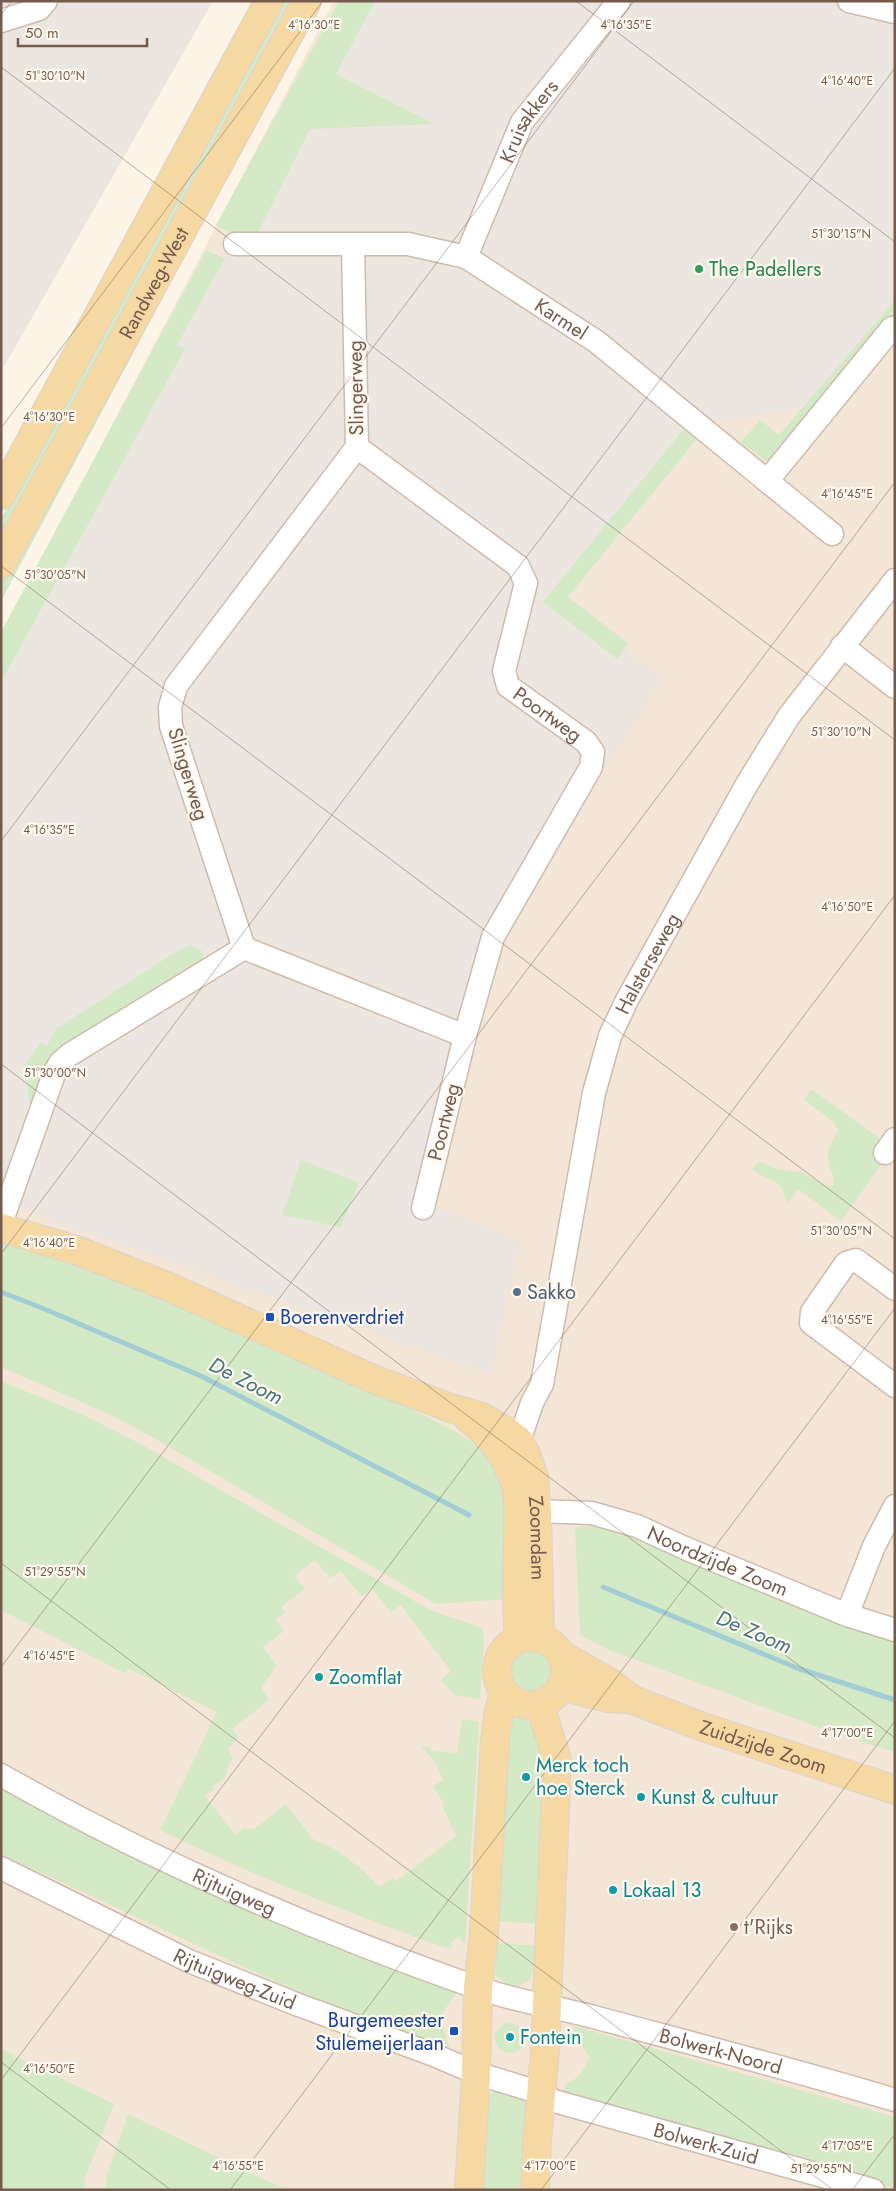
<svg xmlns="http://www.w3.org/2000/svg" width="896" height="2191" viewBox="0 0 896 2191" font-family="Jost,sans-serif">
	<style>
		.residential { fill: #f3e6d6 }
		.industrial { fill: #ece6e1 }
		.green { fill: #d4e9c6 }
		.lines { fill: none; stroke-linecap: round; stroke-linejoin: round }
		.stream { stroke: #a3cdd5; stroke-width: 5 }
		.minor-casing { stroke: #cdbcae; stroke-width: 25 }
		.major-casing { stroke: #dbd4d1; stroke-width: 30 }
		.minor { stroke: #fff; stroke-width: 22 }
		.major { stroke: #f6d8a3; stroke-width: 28 }
		.ticks { fill: none; stroke: #745b4d; stroke-width: 1; stroke-opacity: 0.45 }
		.leisure-dot { fill: #2e9e5b; stroke: #fef8ee; stroke-width: 2 }
		.service-dot { fill: #5c6f8a; stroke: #fef8ee; stroke-width: 2 }
		.transit-dot { fill: #1a4fb4; stroke: #fef8ee; stroke-width: 2 }
		.culture-dot { fill: #0f9aa8; stroke: #fef8ee; stroke-width: 2 }
		.education-dot { fill: #8d6e63; stroke: #fef8ee; stroke-width: 2 }
		.labels { text-anchor: middle; dominant-baseline: central; stroke-width: 4.5; stroke-linejoin: round; paint-order: stroke }
		.street-label { font-size: 20px; fill: #745b4d; stroke: #fef8ee }
		.leisure-label { font-size: 20px; fill: #27864d; stroke: #fef8ee; text-anchor: start }
		.service-label { font-size: 20px; fill: #4e5e75; stroke: #fef8ee; text-anchor: start }
		.transit-label { font-size: 20px; fill: #164399; stroke: #fef8ee; text-anchor: start }
		.culture-label { font-size: 20px; fill: #0d838f; stroke: #fef8ee; text-anchor: start }
		.education-label { font-size: 20px; fill: #785e54; stroke: #fef8ee; text-anchor: start }
		.water-label { font-size: 21px; font-style: italic; fill: #44757f; stroke: #fef8ee }
		.ticks-label { font-size: 12px; text-anchor: middle; fill: #745b4d; stroke: #fef8ee; stroke-width: 4.5; stroke-linejoin: round; paint-order: stroke }
	</style>
	<rect width="100%" height="100%" fill="#fbf4e7"/>
	<!-- residential -->
	<path class="residential" d="M 334,1 L 895,1 L 895,2190 L 1,2190 L 1,644 L 102,444 Z"/>
	<!-- industrial -->
	<path class="industrial" d="M 1,1 L 213,1 L 1,372 Z
		M 359,1 L 895,1 L 895,304 L 808,406 L 701,426 L 565,597 L 662,680 L 481,959 L 428,1204 L 520,1242 L 491,1374 L 1,1202 L 1,668 Z"/>
	<!-- green -->
	<path class="green" d="M 281,1 L 294,1 L 1,540 L 1,519 Z
		M 339,1 L 375,1 L 336,74 L 434,124 L 310,129 L 255,238 L 235,236 L 216,225 Z
		M 176,248 L 187,252 L 1,601 L 1,573 Z
		M 206,251 L 225,258 L 177,345 L 185,349 L 1,682 L 1,632 Z
		M 895,300 L 895,327 L 773,467 L 741,442 L 760,420 L 779,435 Z
		M 687,425 L 700,435 L 568,597 L 629,644 L 617,659 L 543,602 Z
		M 191,945 L 201,950 L 208,966 L 43,1073 L 30,1106 L 24,1066 L 41,1042 L 47,1045 L 56,1029 L 174,953 Z
		M 811,1089 L 885,1142 L 884,1161 L 841,1221 L 798,1189 L 788,1203 L 780,1185 L 752,1170 L 759,1161 L 777,1169 L 801,1172 L 825,1186 L 834,1185 C 834,1174 828,1167 828,1157 C 827,1148 834,1139 838,1131 L 834,1122 L 804,1100 Z
		M 301,1160 L 359,1183 L 341,1227 L 282,1215 Z
		M 1,1237 L 21,1242 L 301,1355 L 455,1431 L 482,1449 L 494,1459 L 505,1486 L 507,1599 L 436,1604 L 154,1438 L 111,1415 L 1,1367 Z
		M 1,1381 L 84,1415 L 144,1446 L 430,1610 L 482,1628 L 484,1639 L 480,1699 L 454,1695 L 441,1680 L 451,1671 L 401,1605 L 391,1612 L 372,1589 L 361,1596 L 341,1571 L 330,1578 L 315,1560 L 294,1576 L 305,1589 L 281,1607 L 285,1612 L 275,1620 L 284,1631 L 263,1647 L 277,1666 L 261,1687 L 269,1700 L 232,1729 L 239,1738 L 227,1749 L 233,1759 L 229,1763 L 225,1778 L 213,1786 L 214,1789 L 205,1796 L 235,1835 L 244,1828 L 254,1829 L 286,1804 L 313,1839 L 336,1850 L 363,1870 L 379,1887 L 393,1878 L 396,1881 L 456,1836 L 443,1807 L 444,1804 L 433,1786 L 443,1780 L 435,1762 L 421,1746 L 432,1747 L 431,1751 L 457,1753 L 462,1719 L 479,1722 L 465,1944 L 458,1937 L 451,1943 L 452,1949 L 440,1946 C 345,1911 251,1875 160,1830 L 217,1712 L 129,1669 L 124,1673 L 1,1610 Z
		M 599,1525 L 617,1530 L 895,1638 L 895,1752 L 828,1731 L 609,1650 L 580,1635 L 575,1527 Z
		M511 1671a20 20 0 1 1 40 0a20 20 0 1 1-40 0Z
		M 517,1711 L 531,1713 L 545,1747 L 540,1924 L 498,1921 L 507,1730 Z
		M 1,1785 L 452,1984 L 456,1993 L 440,2017 L 451,2053 L 274,1981 L 1,1854 Z
		M 497,1943 L 539,1946 C 537,1975 524,2001 495,1975 Z
		M495 2038a15 15 0 1 1 30 0a15 15 0 1 1-30 0Z
		M 574,2026 L 895,2117 L 895,2188 L 564,2096 L 565,2085 C 577,2080 586,2069 589,2056 L 575,2038 Z
		M 1,2049 L 114,2104 L 85,2178 L 84,2190 L 1,2190 Z
		M 495,2091 L 516,2093 L 535,2112 L 530,2190 L 474,2190 L 479,2103 Z
		M 128,2114 L 286,2190 L 105,2190 L 107,2174 Z"/>
	<g class="lines">
		<!-- stream -->
		<path class="stream" d="M 1,1292 L 42,1308 L 201,1376 L 469,1515
			M 603,1587 L 797,1668 L 895,1700"/>
		<defs>
			<g id="minor">
				<path d="M 849,1 L 895,12"/>
				<path d="M 1,21 L 39,9 L 46,1"/>
				<path id="s1" d="M 235,244 L 408,244 L 466,257 L 597,342 L 832,534"/>
				<path id="s2" d="M 466,257 L 522,122 L 619,1"/>
				<path id="s3" d="M 357,447 L 518,566 L 526,583 L 504,671 L 508,686 L 586,742 L 593,752 L 591,767 L 493,937 L 465,1036 L 423,1208"/>
				<path d="M 767,481 L 892,328"/>
				<path d="M 842,646 L 895,687"/>
				<path d="M 244,948 L 465,1036"/>
				<path d="M 885,1153 L 895,1139"/>
				<path d="M 1,1223 L 54,1074 L 60,1063 L 69,1055 L 244,948 L 171,726 L 170,707 L 176,686 L 357,447 L 353,245"/>
				<path d="M 895,1289 L 856,1260 L 846,1263 L 812,1312 L 811,1323 L 895,1386"/>
				<path id="s4" d="M 519,1441 L 532,1403 L 542,1384 L 594,1093 L 610,1036 L 627,1000 L 747,784 L 789,716 L 895,580"/>
				<path id="s5" d="M 537,1511 L 592,1513 L 637,1526 L 687,1549 L 847,1615 L 895,1630"/>
				<path d="M 847,1615 L 874,1546 L 895,1506"/>
				<path id="s6" d="M 1,1775 C 153,1862 313,1930 478,1988 C 515,2001 556,2007 594,2017 C 694,2044 795,2070 895,2100"/>
				<path id="s7" d="M 1,1868 L 189,1961 L 296,2004 L 434,2055 L 476,2073 L 541,2093 L 554,2101 L 873,2190"/>
			</g>
			<g id="major">
				<path d="M 1,495 L 269,1"/>
				<path id="s8" d="M 1,564 L 307,1"/>
				<path id="s9" d="M 1,1228 L 76,1250 L 169,1287 L 373,1379 L 451,1408 L 482,1417 L 508,1432 L 519,1441 L 526,1454 L 534,1477 L 537,1511 L 540,1639"/>
				<path d="M 469,1419 C 491,1436 509,1460 516,1487 C 520,1504 518,1523 518,1540 C 517,1574 516,1606 519,1639"/>
				<circle cx="531" cy="1671" r="34"/>
				<path id="s10" d="M 560,1654 L 609,1682 L 633,1700 L 703,1727 L 895,1790"/>
				<path d="M 562,1686 L 607,1698 L 625,1699"/>
				<path d="M 469,2190 L 476,2073 L 478,1988 L 484,1933 L 495,1740 L 499,1711 L 504,1692"/>
				<path d="M 535,2190 L 537,2140 L 545,2051 L 557,1760 L 544,1718 L 542,1703"/>
			</g>
		</defs>
		<!-- minor casing -->
		<use href="#minor" class="minor-casing"/>
		<!-- major casing -->
		<use href="#major" class="major-casing"/>
		<!-- minor -->
		<use href="#minor" class="minor"/>
		<!-- major -->
		<use href="#major" class="major"/>
	</g>
	<!-- ticks -->
	<path class="ticks" d="M 576,1 L 895,242M 1,15 L 12,1M 1,67 L 895,740M 1,428 L 323,1M 1,566 L 895,1239M 1,841 L 634,1M 1,1064 L 895,1738M 1,1254 L 895,68M 1,1563 L 833,2190M 1,1667 L 895,482M 1,2062 L 171,2190M 1,2080 L 895,895M 230,2190 L 895,1308M 541,2190 L 895,1721M 852,2190 L 895,2134"/>
	<!-- markers -->
	<circle class="leisure-dot" cx="699" cy="269" r="5"/>
	<circle class="service-dot" cx="517" cy="1292" r="5"/>
	<g class="transit-dot">
		<rect x="265" y="1312" width="10" height="10" rx="2.5"/>
		<rect x="449" y="2026" width="10" height="10" rx="2.5"/>
	</g>
	<g class="culture-dot">
		<circle cx="319" cy="1677" r="5"/>
		<circle cx="526" cy="1777" r="5"/>
		<circle cx="641" cy="1797" r="5"/>
		<circle cx="613" cy="1890" r="5"/>
		<circle cx="510" cy="2037" r="5"/>
	</g>
	<circle class="education-dot" cx="734" cy="1927" r="5"/>
	<g class="labels">
		<!-- street labels -->
		<g class="street-label">
			<text stroke="none"><textPath href="#s2" startOffset="150">Kruisakkers</textPath></text>
			<text stroke="none"><textPath href="#s8" startOffset="320">Randweg-West</textPath></text>
			<text stroke="none"><textPath href="#s1" startOffset="346">Karmel</textPath></text>
			<text transform="translate(356 388) rotate(-91)">Slingerweg</text>
			<text stroke="none"><textPath href="#s3" startOffset="374">Poortweg</textPath></text>
			<text transform="translate(188 774) rotate(73)">Slingerweg</text>
			<text stroke="none"><textPath href="#s4" startOffset="498">Halsterseweg</textPath></text>
			<text transform="translate(444 1122) rotate(-76)">Poortweg</text>
			<text stroke="none"><textPath href="#s9" startOffset="662">Zoomdam</textPath></text>
			<text stroke="none"><textPath href="#s5" startOffset="190">Noordzijde Zoom</textPath></text>
			<text stroke="none"><textPath href="#s10" startOffset="225">Zuidzijde Zoom</textPath></text>
			<text stroke="none"><textPath href="#s6" startOffset="261">Rijtuigweg</textPath></text>
			<text stroke="none"><textPath href="#s7" startOffset="259">Rijtuigweg-Zuid</textPath></text>
			<text stroke="none"><textPath href="#s6" startOffset="774">Bolwerk-Noord</textPath></text>
			<text stroke="none"><textPath href="#s7" startOffset="759">Bolwerk-Zuid</textPath></text>
		</g>
		<!-- leisure labels -->
		<g class="leisure-label">
			<text x="709" y="269">The Padellers</text>
		</g>
		<!-- service labels -->
		<g class="service-label">
			<text x="527" y="1292">Sakko</text>
		</g>
		<!-- transit labels -->
		<g class="transit-label">
			<text x="280" y="1317">Boerenverdriet</text>
			<text x="444" y="2020" text-anchor="end">Burgemeester<tspan x="444" dy="23">Stulemeijerlaan</tspan></text>
		</g>
		<!-- culture labels -->
		<g class="culture-label">
			<text x="329" y="1677">Zoomflat</text>
			<text x="536" y="1765">Merck toch<tspan x="536" dy="23">hoe Sterck</tspan></text>
			<text x="651" y="1797">Kunst &amp; cultuur</text>
			<text x="623" y="1890">Lokaal 13</text>
			<text x="520" y="2037">Fontein</text>
		</g>
		<!-- education labels -->
		<g class="education-label">
			<text x="744" y="1927">t'Rijks</text>
		</g>
		<!-- water labels -->
		<g class="water-label">
			<text transform="translate(246 1381) rotate(27)">De Zoom</text>
			<text transform="translate(754 1632) rotate(23)">De Zoom</text>
		</g>
	</g>
	<g class="ticks-label">
		<text x="314" y="29">4°16'30"E</text>
		<text x="626" y="29">4°16'35"E</text>
		<text x="55" y="80">51°30'10"N</text>
		<text x="847" y="85">4°16'40"E</text>
		<text x="841" y="238">51°30'15"N</text>
		<text x="49" y="421">4°16'30"E</text>
		<text x="847" y="498">4°16'45"E</text>
		<text x="55" y="579">51°30'05"N</text>
		<text x="841" y="736">51°30'10"N</text>
		<text x="49" y="834">4°16'35"E</text>
		<text x="847" y="911">4°16'50"E</text>
		<text x="55" y="1077">51°30'00"N</text>
		<text x="841" y="1235">51°30'05"N</text>
		<text x="49" y="1247">4°16'40"E</text>
		<text x="847" y="1324">4°16'55"E</text>
		<text x="55" y="1576">51°29'55"N</text>
		<text x="49" y="1660">4°16'45"E</text>
		<text x="847" y="1737">4°17'00"E</text>
		<text x="49" y="2073">4°16'50"E</text>
		<text x="847" y="2150">4°17'05"E</text>
		<text x="238" y="2170">4°16'55"E</text>
		<text x="550" y="2170">4°17'00"E</text>
		<text x="821" y="2173">51°29'55"N</text>
	</g>
	<!-- border -->
	<rect width="896" height="2191" fill="none" stroke="#745b4d" stroke-width="5"/>
	<!-- scale -->
	<path d="M18 38v8h129v-8" fill="none" stroke="#745b4d" stroke-width="2.5"/>
	<text x="25" y="38" font-size="15" fill="#745b4d" stroke="#fef8ee" stroke-width="4" paint-order="stroke">50 m</text>
</svg>
